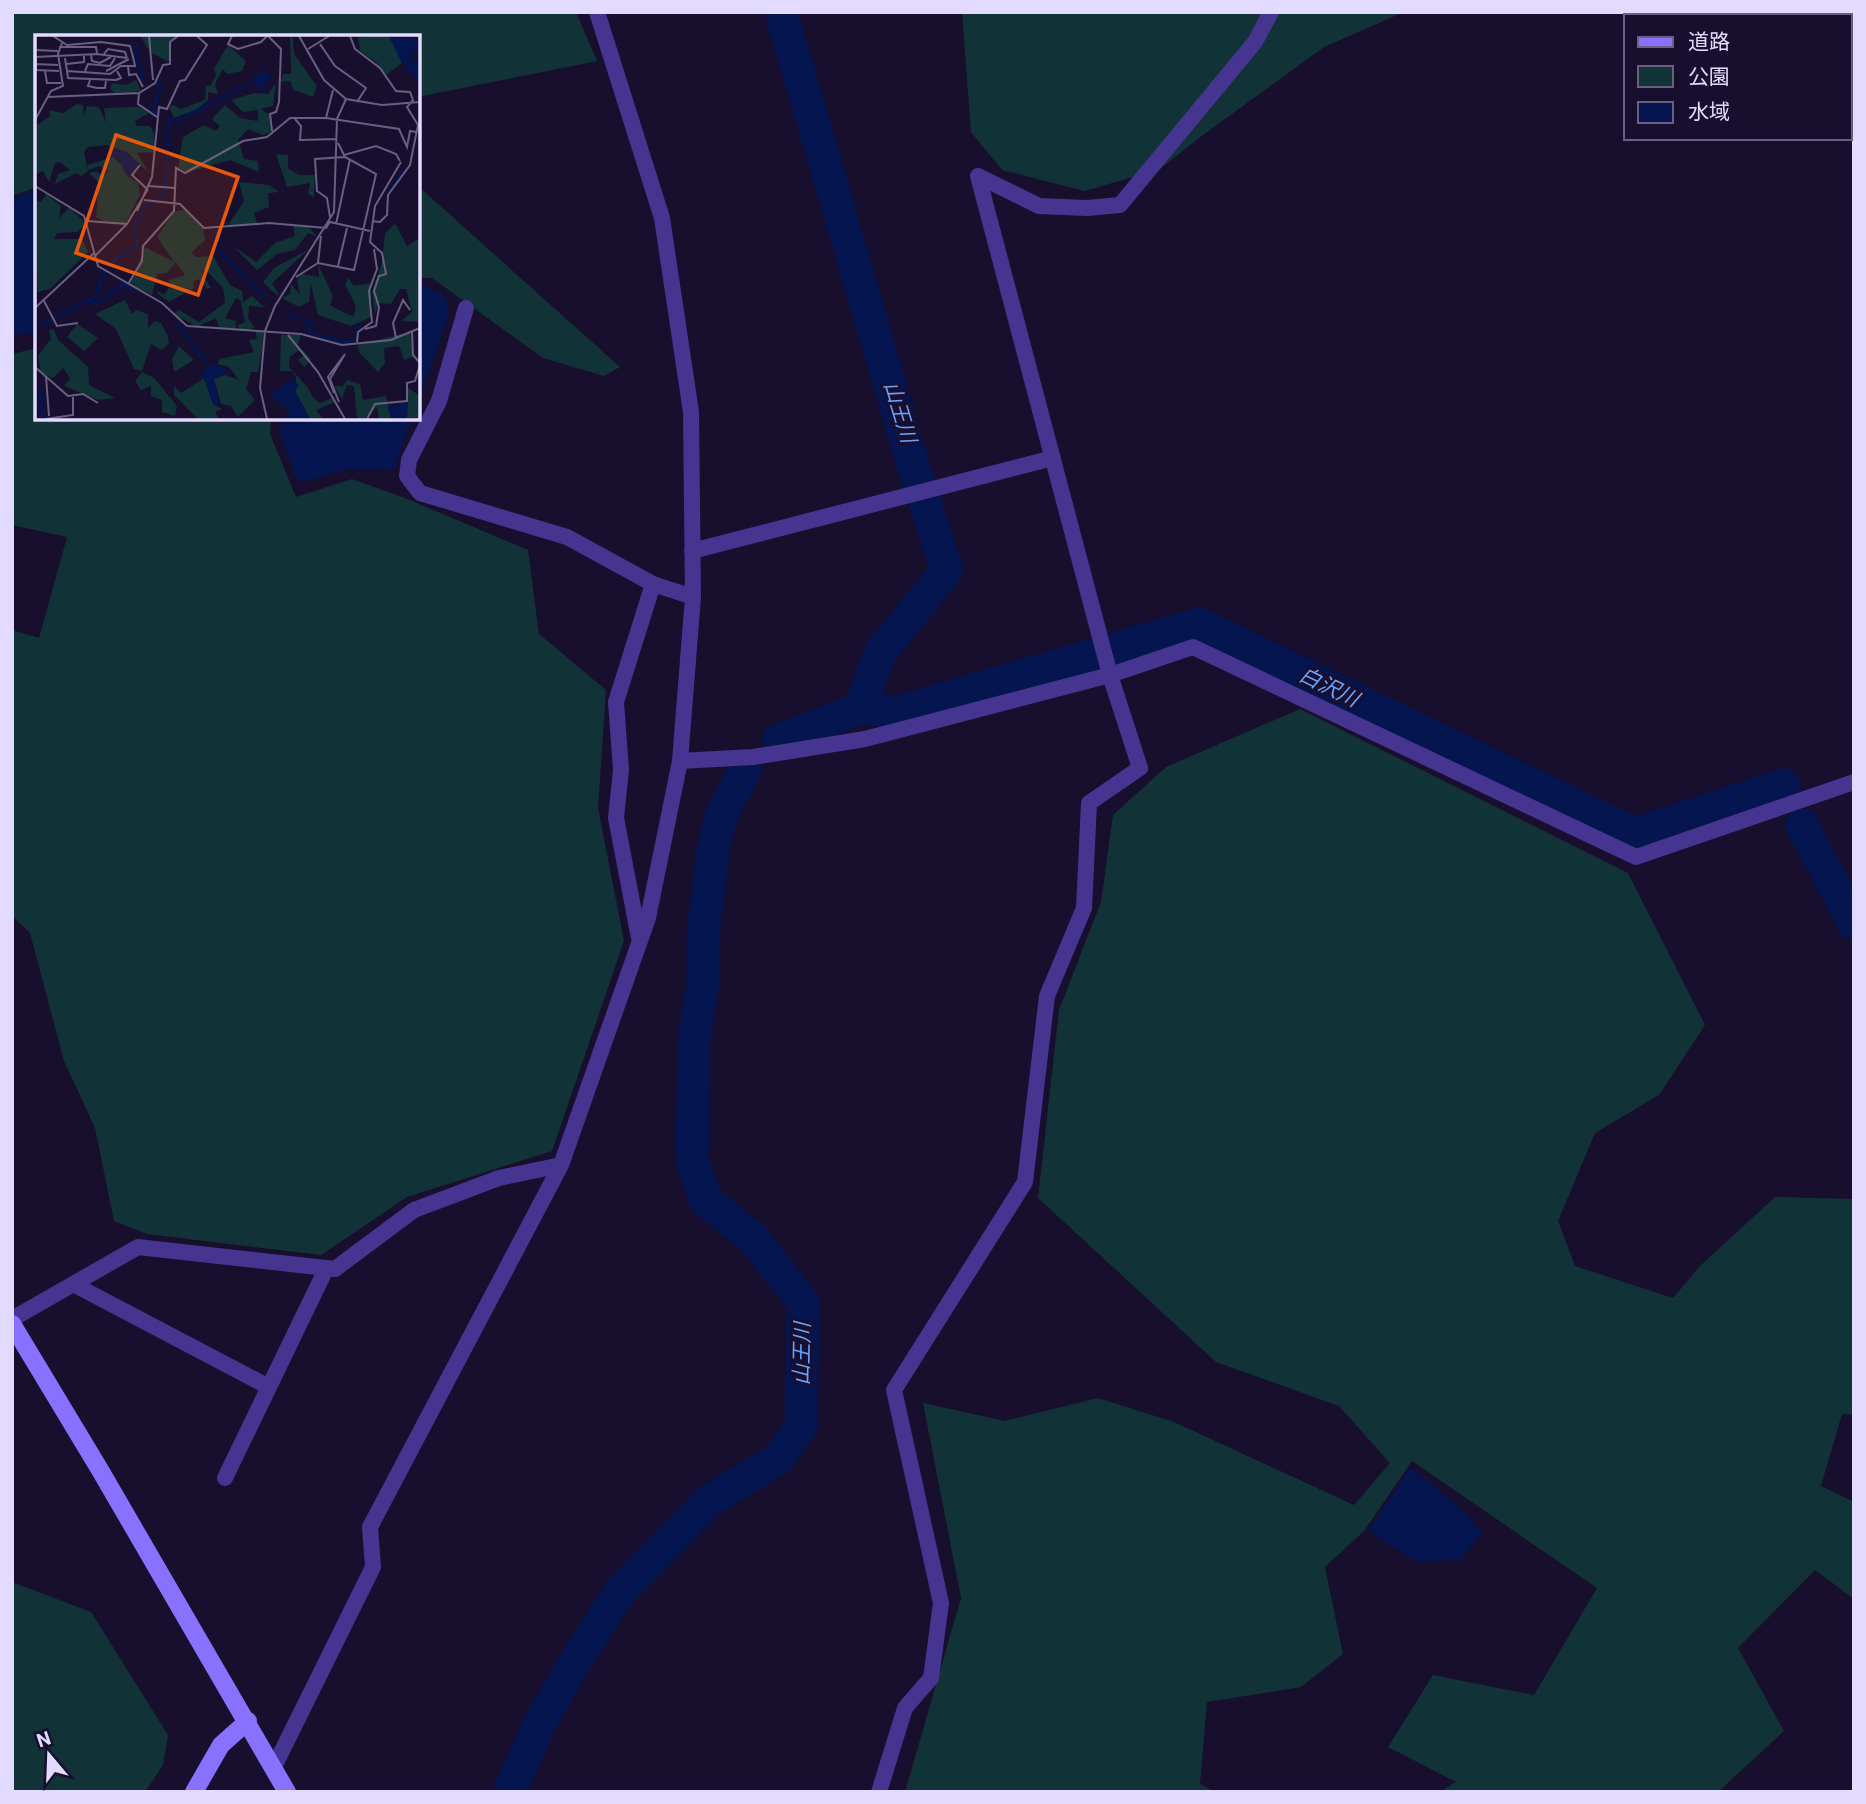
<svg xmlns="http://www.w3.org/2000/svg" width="1866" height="1804" viewBox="0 0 1866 1804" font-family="Roboto,'Noto Sans JP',sans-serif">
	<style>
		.green { fill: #113337 }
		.water { fill: #05154f }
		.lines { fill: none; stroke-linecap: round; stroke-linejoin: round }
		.river { stroke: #05154f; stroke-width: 33 }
		.street { stroke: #453590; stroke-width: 16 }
		.secondary { stroke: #8971ff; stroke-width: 18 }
		.labels { text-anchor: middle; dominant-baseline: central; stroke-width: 6; stroke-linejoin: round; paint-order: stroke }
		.water-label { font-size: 21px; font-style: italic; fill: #68a3ff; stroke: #180e2d }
		.inset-river { fill: none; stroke: #05154f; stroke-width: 3.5 }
		.inset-road { fill: none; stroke: #696081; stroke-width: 2 }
		.view { fill: #e8590c; fill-opacity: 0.15; stroke: #e8590c; stroke-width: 3.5 }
		.inset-edge { fill: none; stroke: #e3daff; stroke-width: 3.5 }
	</style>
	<rect width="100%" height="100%" fill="#180e2d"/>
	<!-- green -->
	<path class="green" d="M 12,12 L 576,12 L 597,61 L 418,97 L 418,37 L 37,37 L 37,187 L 12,196 Z
		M 962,12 L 1404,12 L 1324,47 L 1199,138 L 1160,169 L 1085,191 L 1002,170 L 971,132 Z
		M 418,186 L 620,367 L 604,376 L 543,358 L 432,278 L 418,278 Z
		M 37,348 L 37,418 L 271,418 L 270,434 L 296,497 L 352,479 L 405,498 L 528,550 L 539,634 L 606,690 L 598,808 L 624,941 L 552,1151 L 407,1197 L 321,1255 L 147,1234 L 114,1221 L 95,1128 L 64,1061 L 30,933 L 12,916 L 12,630 L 39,638 L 67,537 L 12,525 L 12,354 Z
		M 1300,709 L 1628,873 L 1705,1025 L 1659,1095 L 1595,1133 L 1558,1221 L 1575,1266 L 1673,1298 L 1700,1266 L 1775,1197 L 1854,1199 L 1854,1415 L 1842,1414 L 1821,1486 L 1854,1502 L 1854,1599 L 1815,1570 L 1738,1648 L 1784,1731 L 1718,1792 L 1440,1792 L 1456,1782 L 1388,1747 L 1433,1675 L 1534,1695 L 1597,1588 L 1412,1461 L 1364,1531 L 1325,1567 L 1343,1654 L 1301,1687 L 1207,1702 L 1200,1784 L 1215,1792 L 905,1792 L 961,1598 L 923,1403 L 1005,1421 L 1098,1398 L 1174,1422 L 1354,1505 L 1390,1463 L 1339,1406 L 1216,1362 L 1038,1198 L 1059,1010 L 1101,902 L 1113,815 L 1166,767 Z
		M 12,1582 L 91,1612 L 168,1735 L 163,1765 L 145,1792 L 12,1792 Z"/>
	<!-- water -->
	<path class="water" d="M 37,190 L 37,333 L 12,335 L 12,199 Z
		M 418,284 L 422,284 L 446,297 L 449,315 L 418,401 Z
		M 281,418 L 412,418 L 394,470 L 349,469 L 298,483 L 280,434 Z
		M 1411,1467 L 1468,1515 L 1482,1533 L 1460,1560 L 1415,1561 L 1368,1531 Z"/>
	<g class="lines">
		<!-- river -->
		<path class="river" d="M 781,12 L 916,475 L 947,570 L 879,654 L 861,708
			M 779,740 L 861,708 L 897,712 L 1199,624 L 1635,834 L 1784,785
			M 1802,825 L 1854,924
			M 509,1792 L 542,1719 L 579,1655 L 622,1589 L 709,1501 L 779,1458 L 801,1426 L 803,1302 L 753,1238 L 705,1200 L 692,1158 L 694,1039 L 703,984 L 703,934 L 713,850 L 722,813 L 745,771"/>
		<!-- street -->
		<path class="street" d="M 597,12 L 662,218 L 691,412 L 693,597 L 653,584 L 616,702 L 621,770 L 616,818 L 639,938
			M 978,176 L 1039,206 L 1087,208 L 1120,205 L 1255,42 L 1271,12
			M 466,308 L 439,401 L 409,460 L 407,476 L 420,493 L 567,537 L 653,584
			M 692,551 L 1053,458
			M 680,761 L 753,757 L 865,739 L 1110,675 L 1193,647 L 1636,857 L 1854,782
			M 73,1284 L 269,1387
			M 12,1319 L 138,1247 L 335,1269 L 414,1210 L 499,1178 L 561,1165
			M 225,1478 L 326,1269
			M 274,1767 L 373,1567 L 370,1527 L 561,1165 L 648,918 L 680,761 L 693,597
			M 879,1792 L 905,1708 L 931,1678 L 941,1603 L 894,1390 L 1025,1182 L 1047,996 L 1084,908 L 1089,803 L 1140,768 L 1110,675 L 978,176"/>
		<!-- secondary -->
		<path class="secondary" d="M 12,1324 L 100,1470 L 287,1792
			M 194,1792 L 221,1745 L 248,1721"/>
	</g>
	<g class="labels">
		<!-- water labels -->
		<g class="water-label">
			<text transform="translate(900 412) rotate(73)">山王川</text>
			<text transform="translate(1329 687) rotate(26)">白沢川</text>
			<text transform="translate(802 1354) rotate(-89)">山王川</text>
		</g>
	</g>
	<!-- overview -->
	<g transform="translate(35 35)">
		<rect width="385" height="385" fill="#180e2d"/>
		<path d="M 105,1 L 142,1 L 137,5 L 134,27 L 115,17 ZM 255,1 L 258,1 L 259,19 L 282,51 L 278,62 L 259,55 L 255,46 L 245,47 L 248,39 L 256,39 ZM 328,1 L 354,1 L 367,28 L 351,40 L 341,27 L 325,16 L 323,3 ZM 193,10 L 211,26 L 207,36 L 192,39 L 188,34 L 180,49 L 183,59 L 173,57 L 173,65 L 161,75 L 139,83 L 134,73 L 138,70 L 146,74 L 170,65 L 171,51 L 176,50 L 181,40 L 179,34 ZM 101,45 L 106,56 L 80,58 L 75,54 L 77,48 L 91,50 ZM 241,48 L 238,71 L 226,74 L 234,80 L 236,97 L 227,100 L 213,94 L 203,105 L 209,124 L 223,126 L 224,137 L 195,125 L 153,137 L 143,133 L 148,102 L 169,90 L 181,96 L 185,91 L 177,84 L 190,70 L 205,83 L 223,86 L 223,75 L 208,77 L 196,65 L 219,58 L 233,59 ZM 42,69 L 48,70 L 49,81 L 52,71 L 64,72 L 71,88 L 69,73 L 104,72 L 114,78 L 100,86 L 102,91 L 115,91 L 119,99 L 119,117 L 102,118 L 114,138 L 92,117 L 71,110 L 53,112 L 49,117 L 53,136 L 46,141 L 41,138 L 20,149 L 23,139 L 35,135 L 25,127 L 20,128 L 14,147 L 8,136 L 0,139 L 0,91 L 15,81 L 14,75 L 28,78 ZM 241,119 L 253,120 L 253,134 L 264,140 L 280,140 L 279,163 L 273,158 L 275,148 L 252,152 ZM 78,122 L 90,133 L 90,139 L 103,148 L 105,159 L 91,188 L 74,189 L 61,182 L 64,148 L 54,138 L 61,136 L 69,142 L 73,136 L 64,131 L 54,135 L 52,130 ZM 204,147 L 234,150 L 244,157 L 233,158 L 234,172 L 219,178 L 223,190 L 193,190 L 209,166 ZM 11,159 L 26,171 L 24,183 L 34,173 L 51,188 L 43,197 L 22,198 L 19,204 L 47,204 L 53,217 L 15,254 L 2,257 L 0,165 L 6,167 ZM 150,175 L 168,194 L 170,205 L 156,218 L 161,222 L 178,221 L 195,250 L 207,256 L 208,267 L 201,263 L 190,283 L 201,286 L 201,296 L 184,292 L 181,283 L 162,292 L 139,279 L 144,275 L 164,287 L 190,268 L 188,253 L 170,234 L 167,238 L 176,253 L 172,254 L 164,244 L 158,247 L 159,253 L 134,267 L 123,259 L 122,255 L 129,260 L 136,249 L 133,245 L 150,240 L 141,227 L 132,238 L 122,239 L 117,260 L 95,249 L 110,212 L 139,227 L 122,202 L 140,176 ZM 360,188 L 372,211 L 383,204 L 385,195 L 385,287 L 366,286 L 377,277 L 371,254 L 365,254 L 356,269 L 343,268 L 340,280 L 337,257 L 347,227 L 350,199 ZM 258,190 L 272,191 L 283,202 L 273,198 L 260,215 L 242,219 L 222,235 L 198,211 L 221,227 L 240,208 L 260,201 ZM 274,214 L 237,248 L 245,262 L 237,256 L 228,247 L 239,233 ZM 283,229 L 298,261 L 295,270 L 314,280 L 319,281 L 321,271 L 310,250 L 313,243 L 319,251 L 336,248 L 336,282 L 316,291 L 283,280 L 276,249 L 274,267 L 264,272 L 247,263 L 255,259 L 256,249 L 265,260 L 262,245 L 267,239 L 284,242 ZM 217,261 L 229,272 L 214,271 L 213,283 L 220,293 L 205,296 L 203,290 L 210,287 L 206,268 ZM 90,265 L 97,279 L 101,275 L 113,279 L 113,293 L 120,286 L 126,288 L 133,301 L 134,308 L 127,315 L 116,309 L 107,336 L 99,334 L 81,294 L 60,279 ZM 42,289 L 63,303 L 49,316 L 32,302 ZM 19,294 L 23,305 L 53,332 L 54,350 L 80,363 L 63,365 L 29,351 L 35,343 L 28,333 L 18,343 L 6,338 L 3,320 L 16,304 L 14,295 ZM 220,295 L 228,297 L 227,314 L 223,337 L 216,337 L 211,354 L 220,365 L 203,382 L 196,371 L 186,369 L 179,344 L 190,340 L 204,345 L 194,332 L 182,329 L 185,324 L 219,317 L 214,305 L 222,304 ZM 375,297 L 378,322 L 369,325 L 364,311 L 349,313 L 350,328 L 343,337 L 324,317 L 323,310 ZM 246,300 L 266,300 L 263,310 L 276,324 L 270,332 L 263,325 L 269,320 L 264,315 L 255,322 L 254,332 L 273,353 L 278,363 L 285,368 L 297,363 L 300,367 L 281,375 L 288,384 L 275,384 L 260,356 L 261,342 L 257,336 L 245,336 ZM 144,311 L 159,325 L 139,337 L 137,324 ZM 107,337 L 119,343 L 142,371 L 140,381 L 127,377 L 127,365 L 116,361 L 116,351 L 106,355 L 100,346 ZM 169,343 L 178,369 L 187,374 L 180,377 L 184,384 L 163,384 L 139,360 L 139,351 L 146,358 ZM 312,345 L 325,349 L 328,365 L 351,361 L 356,384 L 344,384 L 342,372 L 329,384 L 322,384 L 319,351 L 312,350 L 307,364 L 299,351 L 308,351 ZM 372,352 L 385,361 L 385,384 L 372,384 Z" fill="#113337"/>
		<path d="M 354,1 L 385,5 L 385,16 L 375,18 L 384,29 L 385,48 L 368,32 L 381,26 L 367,28 ZM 229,36 L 237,43 L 228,51 L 229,58 L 215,45 ZM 76,113 L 92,117 L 104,129 L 96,139 L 90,138 L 83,123 L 74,122 ZM 179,328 L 192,335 L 179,344 L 185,371 L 178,369 L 167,337 ZM 258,344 L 264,351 L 260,356 L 275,384 L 251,384 L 255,376 L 235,359 ZM 373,367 L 372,384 L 356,384 L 353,372 Z" fill="#05154f"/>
		<path class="inset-river" d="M 100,10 L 107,45M 120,49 L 126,52 L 117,77 L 124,78M 141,86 L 213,50M 353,157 L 372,133M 122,166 L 130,158 L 134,85 L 138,85M 181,194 L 183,214 L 212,244M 214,246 L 229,262M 55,266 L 62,268 L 90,249 L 99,257M 252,279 L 277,289 L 274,296 L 279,299 L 309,307 L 321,305 L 325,294 L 321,289M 142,288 L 173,329M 0,293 L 60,262 L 73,229 L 102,211 L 100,191 L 113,167M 0,352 L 6,357 L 7,379 L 14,384"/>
		<path class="inset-road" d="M 18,1 L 32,10 L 66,7 L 95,11 L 99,26 L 100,31 L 86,31 L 75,39 L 32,36M 114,1 L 118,45M 197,1 L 193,9 L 203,14 L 226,7 L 232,1M 233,1 L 246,14 L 244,67 L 241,77 L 235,79 L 237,96M 264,1 L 289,45 L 311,64 L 347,70 L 385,67M 315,1 L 320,14 L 345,33 L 361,56 L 375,57 L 378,65 L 372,72 L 383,90 L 375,130 L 353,160 L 352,180 L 345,187 L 337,186M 285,9 L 300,31 L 331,53 L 322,67M 24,12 L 61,12 L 62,18M 273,14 L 294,1M 0,15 L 23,16M 56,19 L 57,26 L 65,28 L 76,22M 69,19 L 73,14 L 90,17 L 92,23M 0,22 L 62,19 L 92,23M 1,22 L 1,35 L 24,36M 30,23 L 33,43 L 81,45 L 86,43 L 82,36M 1,29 L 23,30M 31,29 L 49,27 L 49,20M 93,31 L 94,40 L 101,39 L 108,52M 10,36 L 12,48 L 26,48M 50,36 L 53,29 L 75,31 L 80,23M 71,36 L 94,24M 55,45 L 53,51 L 62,53 L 70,53 L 71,46M 104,58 L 103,69 L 122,82M 13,62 L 104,58 L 120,48 L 128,30 L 135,29 L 135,7 L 143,1M 291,83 L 298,55M 260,84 L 266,91 L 265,105 L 302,104M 0,85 L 16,56 L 28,51 L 23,19 L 27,8M 309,120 L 341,111 L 361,119 L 365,126M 105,130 L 97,140 L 111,153M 0,151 L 49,181 L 63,231 L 127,268 L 152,291 L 266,299 L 307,310 L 356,305 L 385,293M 114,151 L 140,153M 109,165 L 145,169 L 169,193 L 234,188 L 291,193 L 295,187 L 335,196M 102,176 L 117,142 L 124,72 L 132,74 L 145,46 L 150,45 L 172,10 L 162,1M 295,182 L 292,163 L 282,156 L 280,124 L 310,122M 52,186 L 92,189M 301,189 L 315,124M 59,222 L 92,189 L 113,154M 283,228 L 286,201M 303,231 L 312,193M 261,242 L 283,228 L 319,235 L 341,139 L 310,122 L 303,108M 93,249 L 107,226 L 108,211 L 139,176 L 141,133 L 150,138 L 208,106 L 232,102 L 255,83 L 291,83 L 364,94 L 372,112 L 375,96 L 381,97M 8,264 L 22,291 L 43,288M 0,273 L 59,218M 330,294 L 341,291 L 344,272 L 339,256 L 344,241 L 351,239 L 347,218 L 335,207 L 340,171 L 366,127M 377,296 L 378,320 L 385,328M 253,300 L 283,337 L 310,384M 361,303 L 358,288 L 368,265 L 375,275M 322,307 L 323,297 L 337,287 L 334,256 L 342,234 L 339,214M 0,332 L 33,361 L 48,359 L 63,368M 11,342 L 14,381M 299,358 L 293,342 L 310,319 L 295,344 L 304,367M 11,384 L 38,380 L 38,362M 232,384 L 225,353 L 230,296 L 240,271 L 299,177 L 302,84 L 311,64M 332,384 L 340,369 L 372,366 L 372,348 L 380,346 L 385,330"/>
		<path class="view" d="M 81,100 L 203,142 L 163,260 L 41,218 Z"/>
		<rect width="385" height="385" class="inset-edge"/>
	</g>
	<!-- border -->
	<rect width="1866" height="1804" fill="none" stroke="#e3daff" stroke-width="28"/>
	<!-- legend -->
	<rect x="1624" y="14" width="228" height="126" fill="#180e2d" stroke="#696081" stroke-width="2"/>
	<rect x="1638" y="37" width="35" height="10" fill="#8971ff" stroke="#696081" stroke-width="2"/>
	<text x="1688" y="49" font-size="21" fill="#e3daff">道路</text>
	<rect x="1638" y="66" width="35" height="21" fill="#113337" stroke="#696081" stroke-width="2"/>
	<text x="1688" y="84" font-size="21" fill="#e3daff">公園</text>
	<rect x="1638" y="102" width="35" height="21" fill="#05154f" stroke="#696081" stroke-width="2"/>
	<text x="1688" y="119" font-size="21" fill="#e3daff">水域</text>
	<!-- north arrow -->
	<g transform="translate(49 1755) rotate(341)" stroke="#180e2d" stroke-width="5" paint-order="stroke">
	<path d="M0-5L12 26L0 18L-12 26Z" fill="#e3daff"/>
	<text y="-10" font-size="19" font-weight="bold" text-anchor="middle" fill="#e3daff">N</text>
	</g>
</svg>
